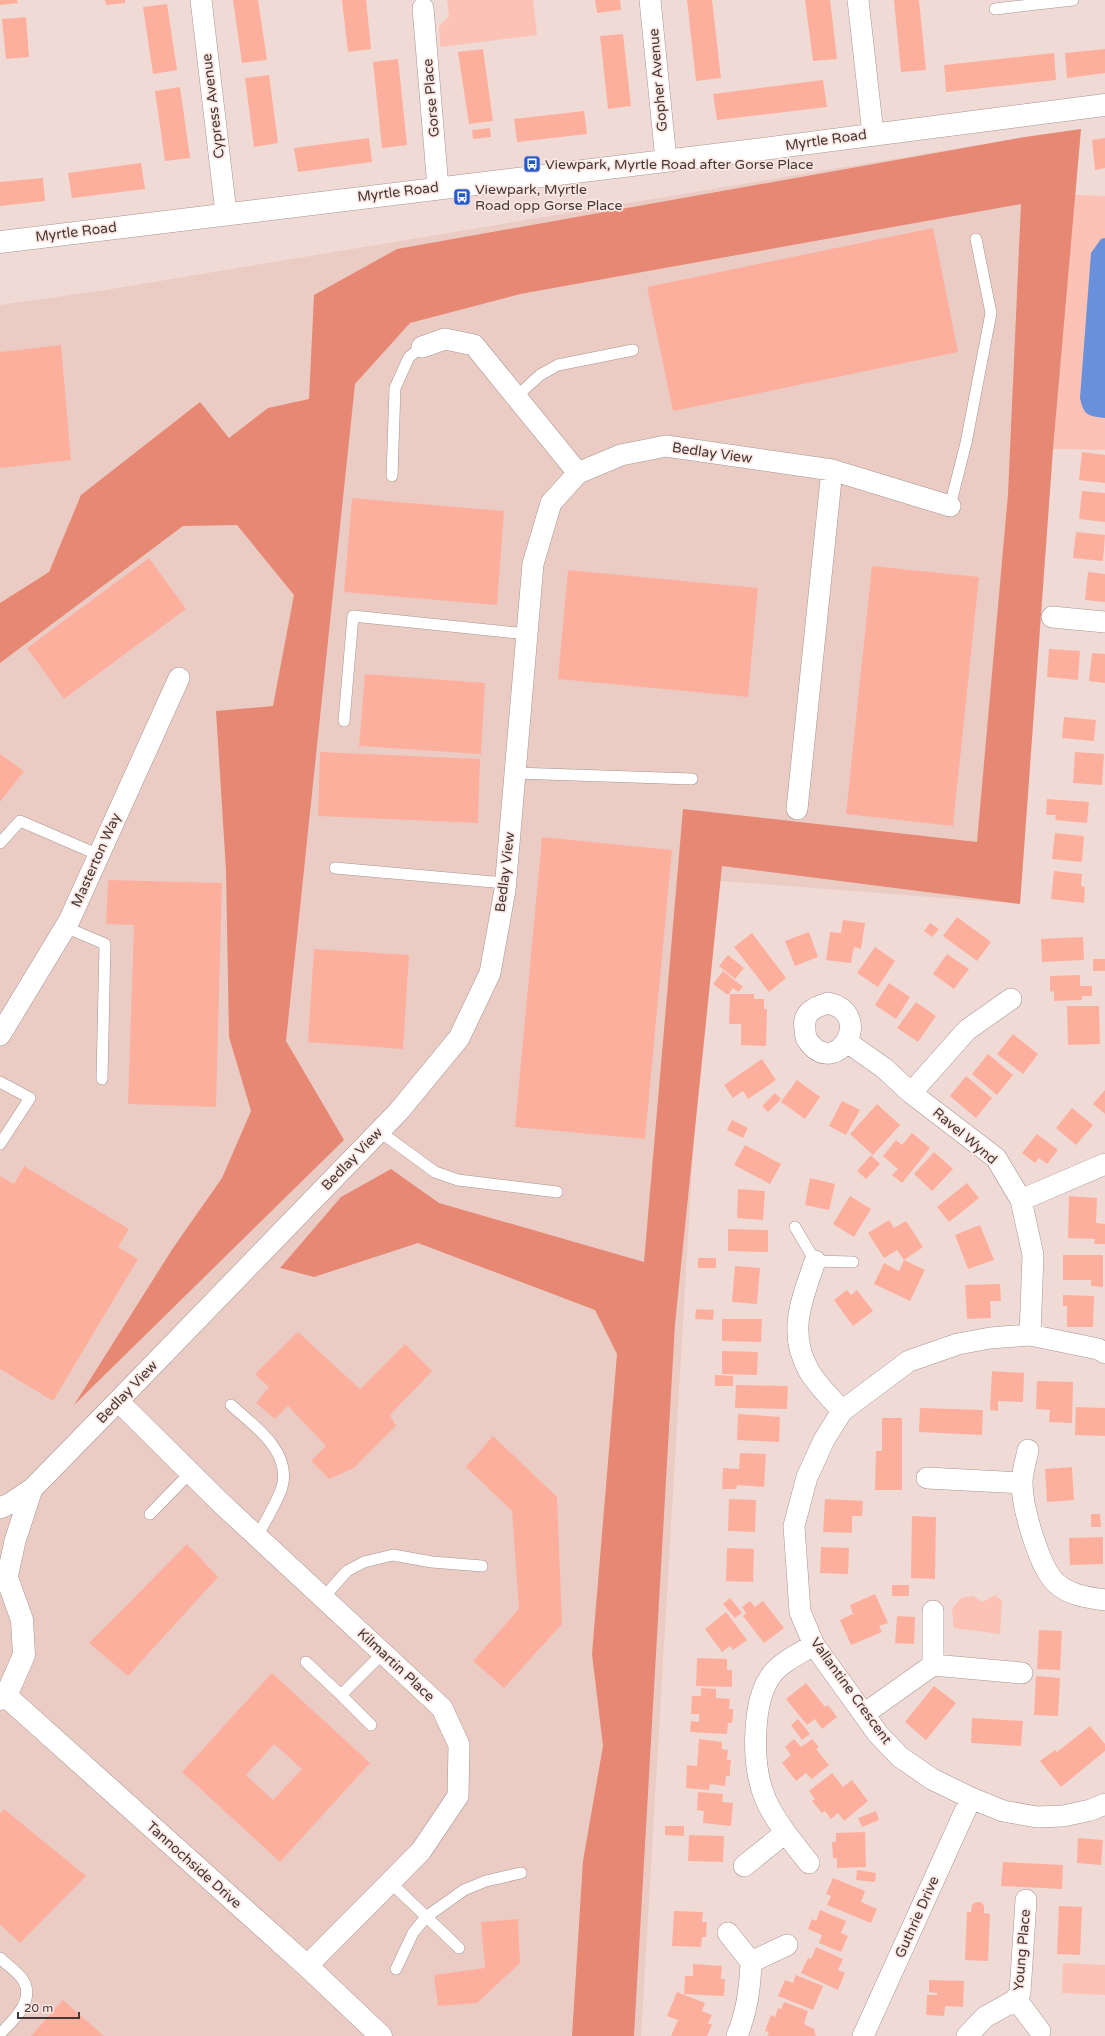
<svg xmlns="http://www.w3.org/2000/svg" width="1105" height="2036" viewBox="0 0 1105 2036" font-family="'Varela Round',sans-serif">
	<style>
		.built { fill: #ebccc5 }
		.green { fill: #fbc2b5 }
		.forest { fill: #e68873 }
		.water { fill: #6990da }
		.building { fill: #fdaf9e; fill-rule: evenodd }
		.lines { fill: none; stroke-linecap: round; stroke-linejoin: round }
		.lane-casing { stroke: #a8948f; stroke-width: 12 }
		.street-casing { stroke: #a8948f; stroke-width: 22 }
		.secondary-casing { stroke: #a8948f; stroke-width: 23 }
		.lane { stroke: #fff; stroke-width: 11 }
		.street { stroke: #fff; stroke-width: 21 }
		.secondary { stroke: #fff; stroke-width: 22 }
		.labels { text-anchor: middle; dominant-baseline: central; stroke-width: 3.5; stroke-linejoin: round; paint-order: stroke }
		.street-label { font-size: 14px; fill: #423937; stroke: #fde7e2 }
		.poi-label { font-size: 14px; fill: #423937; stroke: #fde7e2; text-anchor: start }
	</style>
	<rect width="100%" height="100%" fill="#f0dad5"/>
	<!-- built -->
	<path class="built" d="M 1081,129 L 1053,449 L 1020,904 L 709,880 L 641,2036 L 0,2036 L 0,305 L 106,290 L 1025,137 Z"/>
	<!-- green -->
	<path class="green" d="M 447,0 L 533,0 L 537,35 L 440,47 L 439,26 L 449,16 Z
		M 1075,195 L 1105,196 L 1105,450 L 1053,449 Z
		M 995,1595 L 1002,1601 L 1000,1634 L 954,1628 L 952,1609 L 961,1598 L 973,1596 L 983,1602 Z
		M 1063,1963 L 1105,1965 L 1105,1995 L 1062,1993 Z"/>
	<!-- forest -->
	<path class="forest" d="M 1081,129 L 1053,449 L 1020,904 L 722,866 L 675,1324 L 634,2036 L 572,2036 L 583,1861 L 603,1746 L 592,1654 L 617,1354 L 595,1310 L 418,1243 L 314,1277 L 280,1268 L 341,1197 L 391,1169 L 439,1203 L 644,1262 L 683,809 L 977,842 L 1008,494 L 1021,204 L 520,294 L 410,323 L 355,384 L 286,1041 L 344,1140 L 74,1405 L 173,1248 L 222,1178 L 251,1111 L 229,1037 L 226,870 L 216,711 L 273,706 L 294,595 L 237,525 L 183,526 L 0,663 L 0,603 L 49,572 L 81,495 L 200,402 L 229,438 L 268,408 L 309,399 L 314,295 L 397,249 L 1025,137 Z"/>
	<!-- water -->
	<path class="water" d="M 1105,238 L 1105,418 C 1088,416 1084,416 1080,398 L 1091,253 L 1101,239 Z"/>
	<!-- building -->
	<path class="building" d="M 0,0 L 17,0 L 18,3 L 0,5 Z
		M 105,0 L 125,0 L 125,3 L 106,5 Z
		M 233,0 L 258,0 L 267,60 L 242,63 Z
		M 342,0 L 366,0 L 371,49 L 348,52 Z
		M 595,0 L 620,0 L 621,10 L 597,13 Z
		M 687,0 L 712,0 L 721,78 L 696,81 Z
		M 805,0 L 830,0 L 837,59 L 813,61 Z
		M 894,0 L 919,0 L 926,70 L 901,72 Z
		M 167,4 L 177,70 L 153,74 L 143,7 Z
		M 26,17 L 29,57 L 6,59 L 2,19 Z
		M 623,34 L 631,106 L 608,109 L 600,36 Z
		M 483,49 L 493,121 L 469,124 L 458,52 Z
		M 1105,49 L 1105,73 L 1067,78 L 1065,53 Z
		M 1054,53 L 1056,80 L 946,92 L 944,65 Z
		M 398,59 L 407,145 L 382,148 L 373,62 Z
		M 269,75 L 278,143 L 254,147 L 245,78 Z
		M 823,80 L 827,107 L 717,120 L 713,94 Z
		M 180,87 L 190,158 L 165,161 L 155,91 Z
		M 584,111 L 587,134 L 517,142 L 514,119 Z
		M 490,128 L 491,137 L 473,139 L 472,130 Z
		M 369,138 L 372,162 L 298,172 L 294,148 Z
		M 1105,138 L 1105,168 L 1095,170 L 1092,140 Z
		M 141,163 L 145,189 L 72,198 L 68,173 Z
		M 43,178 L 45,201 L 0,206 L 0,182 Z
		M 933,228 L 958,352 L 673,411 L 647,287 Z
		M 61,345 L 71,460 L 0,468 L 0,352 Z
		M 1082,452 L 1105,455 L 1105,483 L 1079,480 Z
		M 1082,491 L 1105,493 L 1105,522 L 1079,519 Z
		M 352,498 L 504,511 L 497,605 L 344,592 Z
		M 1076,532 L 1105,535 L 1103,561 L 1073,558 Z
		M 149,558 L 186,609 L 64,699 L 27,648 Z
		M 872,566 L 979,577 L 953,826 L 846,814 Z
		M 568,570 L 758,588 L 748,697 L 558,679 Z
		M 1088,572 L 1105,574 L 1105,602 L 1085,600 Z
		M 1049,649 L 1080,651 L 1078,680 L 1047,677 Z
		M 1092,653 L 1105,654 L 1105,683 L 1089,681 Z
		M 365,674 L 485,683 L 481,754 L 359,746 Z
		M 1064,717 L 1096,720 L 1094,741 L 1062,738 Z
		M 320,752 L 480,759 L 478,823 L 318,816 Z
		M 1075,752 L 1104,754 L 1102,785 L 1073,783 Z
		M 0,754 L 24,771 L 0,802 Z
		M 1047,799 L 1089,802 L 1087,823 L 1055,820 L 1056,815 L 1046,815 Z
		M 1055,833 L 1084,836 L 1082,862 L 1052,859 Z
		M 542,837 L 672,850 L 645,1139 L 515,1127 Z
		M 1054,871 L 1082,874 L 1081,886 L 1085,887 L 1084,903 L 1051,899 Z
		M 108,880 L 222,883 L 216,1107 L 128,1104 L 134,925 L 106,924 Z
		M 957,917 L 991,942 L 977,961 L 943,936 Z
		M 843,920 L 865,923 L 861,949 L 854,947 L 851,963 L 826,960 L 830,932 L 841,933 Z
		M 930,923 L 939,929 L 932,937 L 924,931 Z
		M 809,932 L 818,957 L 795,966 L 785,941 Z
		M 752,933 L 786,978 L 769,992 L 734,947 Z
		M 1083,937 L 1084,960 L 1042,962 L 1041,939 Z
		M 875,947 L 895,961 L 878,987 L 857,973 Z
		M 314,949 L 409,955 L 403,1049 L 308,1042 Z
		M 947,954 L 969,969 L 954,989 L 933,974 Z
		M 728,955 L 744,968 L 735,979 L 719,966 Z
		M 1093,959 L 1105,959 L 1105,971 L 1093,971 Z
		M 723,971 L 743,987 L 738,992 L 733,988 L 728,995 L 713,984 Z
		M 1080,975 L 1080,986 L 1092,986 L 1092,996 L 1082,996 L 1082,1000 L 1054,1001 L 1054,991 L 1050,992 L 1050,976 Z
		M 889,983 L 910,997 L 896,1019 L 875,1005 Z
		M 730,994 L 754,994 L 754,999 L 764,999 L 764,1009 L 767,1009 L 766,1046 L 741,1045 L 741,1024 L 729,1024 Z
		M 916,1002 L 936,1016 L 918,1042 L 897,1028 Z
		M 1067,1006 L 1099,1006 L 1100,1044 L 1068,1045 Z
		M 1013,1034 L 1038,1054 L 1023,1074 L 997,1054 Z
		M 988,1054 L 1013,1075 L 997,1095 L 972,1074 Z
		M 762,1059 L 776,1080 L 748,1099 L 743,1091 L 733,1098 L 724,1085 Z
		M 966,1076 L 992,1098 L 976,1118 L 950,1096 Z
		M 797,1080 L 820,1097 L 805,1119 L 781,1102 Z
		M 1105,1090 L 1105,1114 L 1093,1104 Z
		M 775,1093 L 781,1099 L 768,1112 L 762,1106 Z
		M 842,1101 L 860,1110 L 846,1135 L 829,1126 Z
		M 877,1104 L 900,1125 L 873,1155 L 850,1134 Z
		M 1072,1108 L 1093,1125 L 1076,1145 L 1056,1128 Z
		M 732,1120 L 748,1128 L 743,1138 L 727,1130 Z
		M 912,1133 L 930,1148 L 902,1183 L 892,1175 L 898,1169 L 883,1156 L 896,1140 L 902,1145 Z
		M 1037,1134 L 1058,1150 L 1047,1164 L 1039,1158 L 1035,1163 L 1022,1153 Z
		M 745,1145 L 781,1164 L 770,1184 L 734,1165 Z
		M 934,1152 L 953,1169 L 932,1191 L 914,1174 Z
		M 871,1155 L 880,1164 L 866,1179 L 857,1171 Z
		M 24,1166 L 129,1229 L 118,1247 L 138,1259 L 53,1401 L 0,1369 L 0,1176 L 14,1184 Z
		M 810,1178 L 835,1184 L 829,1210 L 805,1205 Z
		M 967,1183 L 979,1198 L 949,1222 L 937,1207 Z
		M 738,1189 L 765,1191 L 763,1220 L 737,1218 Z
		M 850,1196 L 871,1209 L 854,1237 L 833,1224 Z
		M 1069,1196 L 1097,1198 L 1096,1223 L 1105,1224 L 1105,1244 L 1094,1244 L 1095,1239 L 1068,1238 Z
		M 889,1220 L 894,1228 L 906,1221 L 923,1247 L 904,1260 L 897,1250 L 884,1258 L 868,1233 Z
		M 980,1225 L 994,1260 L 968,1269 L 955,1235 Z
		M 728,1229 L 768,1230 L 768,1252 L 728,1251 Z
		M 1063,1255 L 1103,1255 L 1103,1287 L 1091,1286 L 1091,1280 L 1063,1280 Z
		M 698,1258 L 716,1258 L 716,1268 L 698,1268 Z
		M 904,1260 L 925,1270 L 910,1301 L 874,1284 L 884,1263 L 899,1271 Z
		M 735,1266 L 760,1268 L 757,1304 L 732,1302 Z
		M 1000,1284 L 1001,1301 L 990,1301 L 991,1318 L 967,1319 L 965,1285 Z
		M 847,1290 L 851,1295 L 857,1290 L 873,1311 L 853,1326 L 834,1300 Z
		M 1063,1295 L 1094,1296 L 1093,1327 L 1067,1327 L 1067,1306 L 1063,1306 Z
		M 696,1309 L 714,1310 L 713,1320 L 695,1319 Z
		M 722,1319 L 762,1319 L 761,1342 L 722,1341 Z
		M 298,1332 L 360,1389 L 405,1344 L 432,1371 L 390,1415 L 396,1426 L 354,1468 L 329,1479 L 311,1461 L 326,1446 L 288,1406 L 275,1419 L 256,1403 L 269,1387 L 255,1374 Z
		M 722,1351 L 758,1352 L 757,1375 L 722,1374 Z
		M 992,1371 L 1024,1373 L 1023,1402 L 998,1401 L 998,1411 L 990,1410 Z
		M 715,1375 L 733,1376 L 733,1386 L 715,1386 Z
		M 1037,1381 L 1073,1382 L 1072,1423 L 1049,1422 L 1050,1410 L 1036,1409 Z
		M 736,1385 L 788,1386 L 787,1409 L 735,1408 Z
		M 1076,1407 L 1105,1408 L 1105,1436 L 1075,1435 Z
		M 920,1408 L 983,1410 L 982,1435 L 919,1432 Z
		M 738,1414 L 780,1417 L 779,1442 L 737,1440 Z
		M 882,1418 L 902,1418 L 902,1490 L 875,1490 L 876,1451 L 882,1451 Z
		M 493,1436 L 557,1497 L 562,1624 L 504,1688 L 473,1661 L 519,1609 L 512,1511 L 466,1467 Z
		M 740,1453 L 766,1454 L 764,1487 L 737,1485 L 736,1489 L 722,1489 L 723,1468 L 739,1469 Z
		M 1072,1467 L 1074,1500 L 1047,1502 L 1045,1469 Z
		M 729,1499 L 756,1500 L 755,1532 L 728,1531 Z
		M 825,1499 L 863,1501 L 862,1516 L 852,1516 L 852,1533 L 823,1532 Z
		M 1091,1514 L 1100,1514 L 1101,1527 L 1091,1527 Z
		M 912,1516 L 936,1517 L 935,1579 L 911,1578 Z
		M 1103,1537 L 1103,1564 L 1070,1565 L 1069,1538 Z
		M 187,1544 L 218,1577 L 128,1676 L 89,1643 Z
		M 821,1547 L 849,1548 L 848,1574 L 820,1573 Z
		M 727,1548 L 754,1549 L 753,1582 L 726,1581 Z
		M 892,1585 L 909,1585 L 909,1596 L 892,1596 Z
		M 875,1594 L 888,1623 L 879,1626 L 882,1632 L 851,1645 L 840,1620 L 853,1614 L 850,1605 Z
		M 730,1598 L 742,1613 L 735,1618 L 723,1604 Z
		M 750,1601 L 755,1607 L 763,1601 L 784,1628 L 764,1643 L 743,1616 L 746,1613 L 742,1607 Z
		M 726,1612 L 747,1640 L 733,1650 L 730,1646 L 722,1652 L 705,1629 Z
		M 897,1616 L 915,1617 L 914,1644 L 895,1643 Z
		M 1039,1630 L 1062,1631 L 1060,1670 L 1037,1669 Z
		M 697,1658 L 727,1659 L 727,1670 L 732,1670 L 732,1687 L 696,1686 Z
		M 272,1673 L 370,1763 L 280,1862 L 182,1772 ZM 274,1744 L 302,1769 L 273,1800 L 246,1775 Z
		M 1036,1676 L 1060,1678 L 1058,1716 L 1034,1715 Z
		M 806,1683 L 825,1707 L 828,1705 L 837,1717 L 822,1729 L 815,1719 L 807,1725 L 786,1699 Z
		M 934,1686 L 956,1703 L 926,1740 L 905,1722 Z
		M 701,1688 L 716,1689 L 716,1698 L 730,1699 L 729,1709 L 733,1709 L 733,1716 L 732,1723 L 728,1723 L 727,1734 L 690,1732 L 691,1721 L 699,1722 L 699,1714 L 691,1714 L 692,1696 L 701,1696 Z
		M 972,1718 L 1023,1721 L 1021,1746 L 971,1743 Z
		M 798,1719 L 810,1734 L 802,1740 L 791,1725 Z
		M 1090,1726 L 1105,1744 L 1105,1751 L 1061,1787 L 1040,1761 L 1055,1750 L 1057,1752 Z
		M 699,1739 L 722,1742 L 722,1749 L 728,1750 L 727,1760 L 731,1760 L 730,1768 L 730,1776 L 726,1776 L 725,1786 L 710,1784 L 709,1790 L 686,1788 L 687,1765 L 697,1766 Z
		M 794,1739 L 801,1747 L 812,1739 L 819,1747 L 816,1749 L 829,1765 L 812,1779 L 806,1773 L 796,1781 L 782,1763 L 791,1755 L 785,1747 Z
		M 832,1773 L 843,1787 L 852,1780 L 868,1801 L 844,1821 L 838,1813 L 831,1819 L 825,1811 L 822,1813 L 812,1801 L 815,1799 L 809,1791 Z
		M 698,1792 L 723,1794 L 722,1802 L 733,1803 L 731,1826 L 703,1823 L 704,1811 L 697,1810 Z
		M 4,1809 L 86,1876 L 20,1943 L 0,1924 L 0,1814 Z
		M 876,1811 L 879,1820 L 862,1827 L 858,1818 Z
		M 665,1826 L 684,1826 L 684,1836 L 665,1835 Z
		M 865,1832 L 866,1867 L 837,1868 L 837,1858 L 833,1858 L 832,1842 L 836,1842 L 836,1833 Z
		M 689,1835 L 724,1836 L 723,1862 L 688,1861 Z
		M 1078,1838 L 1103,1840 L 1101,1865 L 1077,1863 Z
		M 1003,1862 L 1063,1865 L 1062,1889 L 1001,1886 Z
		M 857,1870 L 876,1873 L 875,1882 L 856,1880 Z
		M 833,1878 L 865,1891 L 861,1902 L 877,1909 L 871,1923 L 827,1905 L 831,1896 L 826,1894 Z
		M 976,1902 L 981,1902 L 984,1906 L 984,1913 L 990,1914 L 988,1961 L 965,1960 L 967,1912 L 971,1912 L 972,1905 Z
		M 1059,1906 L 1082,1907 L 1080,1955 L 1057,1954 Z
		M 820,1910 L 846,1921 L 841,1933 L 848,1936 L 841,1952 L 819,1943 L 822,1935 L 808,1929 L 812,1919 L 816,1921 Z
		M 674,1911 L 703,1912 L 702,1922 L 707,1922 L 706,1937 L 702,1937 L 701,1947 L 672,1946 Z
		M 518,1919 L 520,1963 L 477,2003 L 438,2006 L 434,1975 L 485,1968 L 481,1922 Z
		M 816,1947 L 843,1959 L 838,1970 L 845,1973 L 838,1990 L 801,1973 L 808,1958 L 811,1959 Z
		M 693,1964 L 722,1966 L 721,1979 L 725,1979 L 724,1996 L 684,1994 L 685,1976 L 693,1976 Z
		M 796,1975 L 823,1986 L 813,2010 L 778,1996 L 785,1980 L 793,1983 Z
		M 929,1980 L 964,1981 L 963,2007 L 945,2006 L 944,2016 L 926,2015 L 927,1995 L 937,1995 L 937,1993 L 929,1992 Z
		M 677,1992 L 705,2003 L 702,2011 L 712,2015 L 708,2023 L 712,2025 L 707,2036 L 671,2036 L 678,2020 L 667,2016 Z
		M 63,2000 L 104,2036 L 31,2036 Z
		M 784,2002 L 808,2011 L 804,2024 L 814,2029 L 816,2036 L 767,2036 L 769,2032 L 765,2031 L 771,2015 L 775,2017 L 778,2008 L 781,2009 Z"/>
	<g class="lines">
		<defs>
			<path id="lane" d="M 995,9 L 1073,0
				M 516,397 L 540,375 L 558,365 L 633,350
				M 392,476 L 395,388 L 409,357 L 422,347
				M 950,506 L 966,443 L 991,313 L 976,239
				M 344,721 L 353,616 L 527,634
				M 515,773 L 692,779
				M 0,843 L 20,821 L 99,855
				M 335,868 L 505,883
				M 65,927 L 105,944 L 102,1079
				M 0,1082 L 30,1098 L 0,1144
				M 379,1131 L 435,1172 L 458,1180 L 557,1192
				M 795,1227 L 815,1261 L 853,1262
				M 231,1405 C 253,1425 292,1451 282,1487 C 278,1501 264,1523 257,1537
				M 150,1514 L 190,1473
				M 323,1598 L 347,1571 L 364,1562 L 393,1555 L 432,1562 L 482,1566
				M 306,1662 L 341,1695 L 383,1653
				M 341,1695 L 371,1725
				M 390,1882 L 459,1948
				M 0,1958 C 7,1965 18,1972 23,1980 C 36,2001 12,2021 0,2034
				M 396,1969 L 413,1933 L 426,1917 L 464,1890 L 486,1881 L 521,1873"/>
			<path id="street" d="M 201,0 L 226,213
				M 650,0 L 666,160
				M 858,0 L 873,134
				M 423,8 L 438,188
				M 422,347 L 445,339 L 474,345 L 578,473
				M 1052,617 L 1105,622
				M 797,809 L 832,470
				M 828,1003 C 876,1014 836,1080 808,1041 C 805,1037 805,1033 805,1029 C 802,1012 815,1007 828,1003 Z
				M 0,1035 L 69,921 L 179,678
				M 847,1042 L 884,1068 L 911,1093 L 996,1158 L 1021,1200 L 1033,1255 L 1030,1335
				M 911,1093 L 967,1030 L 1011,999
				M 1021,1200 L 1105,1164
				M 815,1261 C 802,1300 787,1332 809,1371 C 817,1385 831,1398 842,1411
				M 1105,1353 L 1098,1349 L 1030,1335 L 990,1338 L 958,1344 L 909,1361 L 842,1411 L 824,1440 L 807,1477 L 794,1526 L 800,1612 L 814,1645 L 878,1734 L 900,1757 L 932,1779 L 971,1798 L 1003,1811 L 1037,1817 L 1063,1816 L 1091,1810 L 1105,1804
				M 118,1401 L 222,1504 L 442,1708 L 459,1745 L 458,1796 L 421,1851 L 307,1966
				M 1028,1450 C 1026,1461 1022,1472 1022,1483 C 1022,1507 1039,1567 1056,1583 C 1070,1596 1088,1597 1105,1600
				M 927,1478 L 1022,1483
				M 0,1508 L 11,1503 L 32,1489 L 118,1401 L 399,1111 L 459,1038 L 490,973 L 505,890 L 533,564 L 551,503 L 578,473 L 621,455 L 666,446 L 832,470 L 950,506
				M 7,1578 L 15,1541 L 32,1489
				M 933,1665 L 933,1611
				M 864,1714 L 933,1665 L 1022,1673
				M 809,1863 C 771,1815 752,1793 756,1729 C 757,1711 760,1692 770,1677 C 779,1663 800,1653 814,1645
				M 744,1866 L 785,1833
				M 728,1933 L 751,1962 L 787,1945
				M 1016,1999 L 1040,2031
				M 737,2036 C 747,2011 750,1989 751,1962
				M 863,2036 L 971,1798
				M 967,2036 L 985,2017 L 1014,2001 L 1020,1993 L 1026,1900"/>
			<path id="secondary" d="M 0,242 L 755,150 L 1105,105
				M 0,1571 L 7,1578 L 22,1620 L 24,1655 L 6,1696 L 0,1699
				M 6,1696 L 307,1966 L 381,2036"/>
		</defs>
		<!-- lane casing -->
		<use href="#lane" class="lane-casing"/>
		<!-- street casing -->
		<use href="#street" class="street-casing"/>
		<!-- secondary casing -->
		<use href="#secondary" class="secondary-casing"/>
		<!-- lane -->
		<use href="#lane" class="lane"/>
		<!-- street -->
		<use href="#street" class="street"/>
		<!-- secondary -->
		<use href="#secondary" class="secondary"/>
	</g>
	<!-- icons -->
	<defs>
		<symbol id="bus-square" viewBox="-11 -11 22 22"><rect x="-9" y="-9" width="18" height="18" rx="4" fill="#245ac8" stroke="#fde7e2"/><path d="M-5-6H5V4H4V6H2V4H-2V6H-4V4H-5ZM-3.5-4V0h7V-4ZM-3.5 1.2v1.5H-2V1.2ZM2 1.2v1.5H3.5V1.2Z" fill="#fff"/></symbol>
	</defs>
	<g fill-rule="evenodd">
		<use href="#bus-square" x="522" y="154" width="20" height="20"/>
		<use href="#bus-square" x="452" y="187" width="20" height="20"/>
	</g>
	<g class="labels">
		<!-- street labels -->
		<g class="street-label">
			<text transform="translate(658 80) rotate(-95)">Gopher Avenue</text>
			<text transform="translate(431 98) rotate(-95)">Gorse Place</text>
			<text transform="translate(213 106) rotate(-97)">Cypress Avenue</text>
			<text transform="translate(826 140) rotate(-8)">Myrtle Road</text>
			<text transform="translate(398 192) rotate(-7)">Myrtle Road</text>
			<text transform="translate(76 232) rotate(-7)">Myrtle Road</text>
			<text transform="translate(712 453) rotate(8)">Bedlay View</text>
			<text transform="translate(96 860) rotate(-66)">Masterton Way</text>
			<text transform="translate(505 872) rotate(-83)">Bedlay View</text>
			<text transform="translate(965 1136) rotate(40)">Ravel Wynd</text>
			<text transform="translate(352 1159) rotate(-46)">Bedlay View</text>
			<text transform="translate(127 1392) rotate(-46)">Bedlay View</text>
			<text transform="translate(396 1665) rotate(43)">Kilmartin Place</text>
			<text transform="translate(851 1691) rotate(54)">Vallantine Crescent</text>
			<text transform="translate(194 1865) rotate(42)">Tannochside Drive</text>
			<text transform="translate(917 1917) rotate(-66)">Guthrie Drive</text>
			<text transform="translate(1022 1950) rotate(-85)">Young Place</text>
		</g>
		<!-- poi labels -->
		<g class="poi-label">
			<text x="545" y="164">Viewpark, Myrtle Road after Gorse Place</text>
			<text x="475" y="189">Viewpark, Myrtle<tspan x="475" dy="16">Road opp Gorse Place</tspan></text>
		</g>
	</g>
	<!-- scale -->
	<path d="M18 2012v6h61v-6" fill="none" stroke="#423937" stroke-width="2"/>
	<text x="24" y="2012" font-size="12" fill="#423937" stroke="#fde7e2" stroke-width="3" paint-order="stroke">20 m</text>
</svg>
